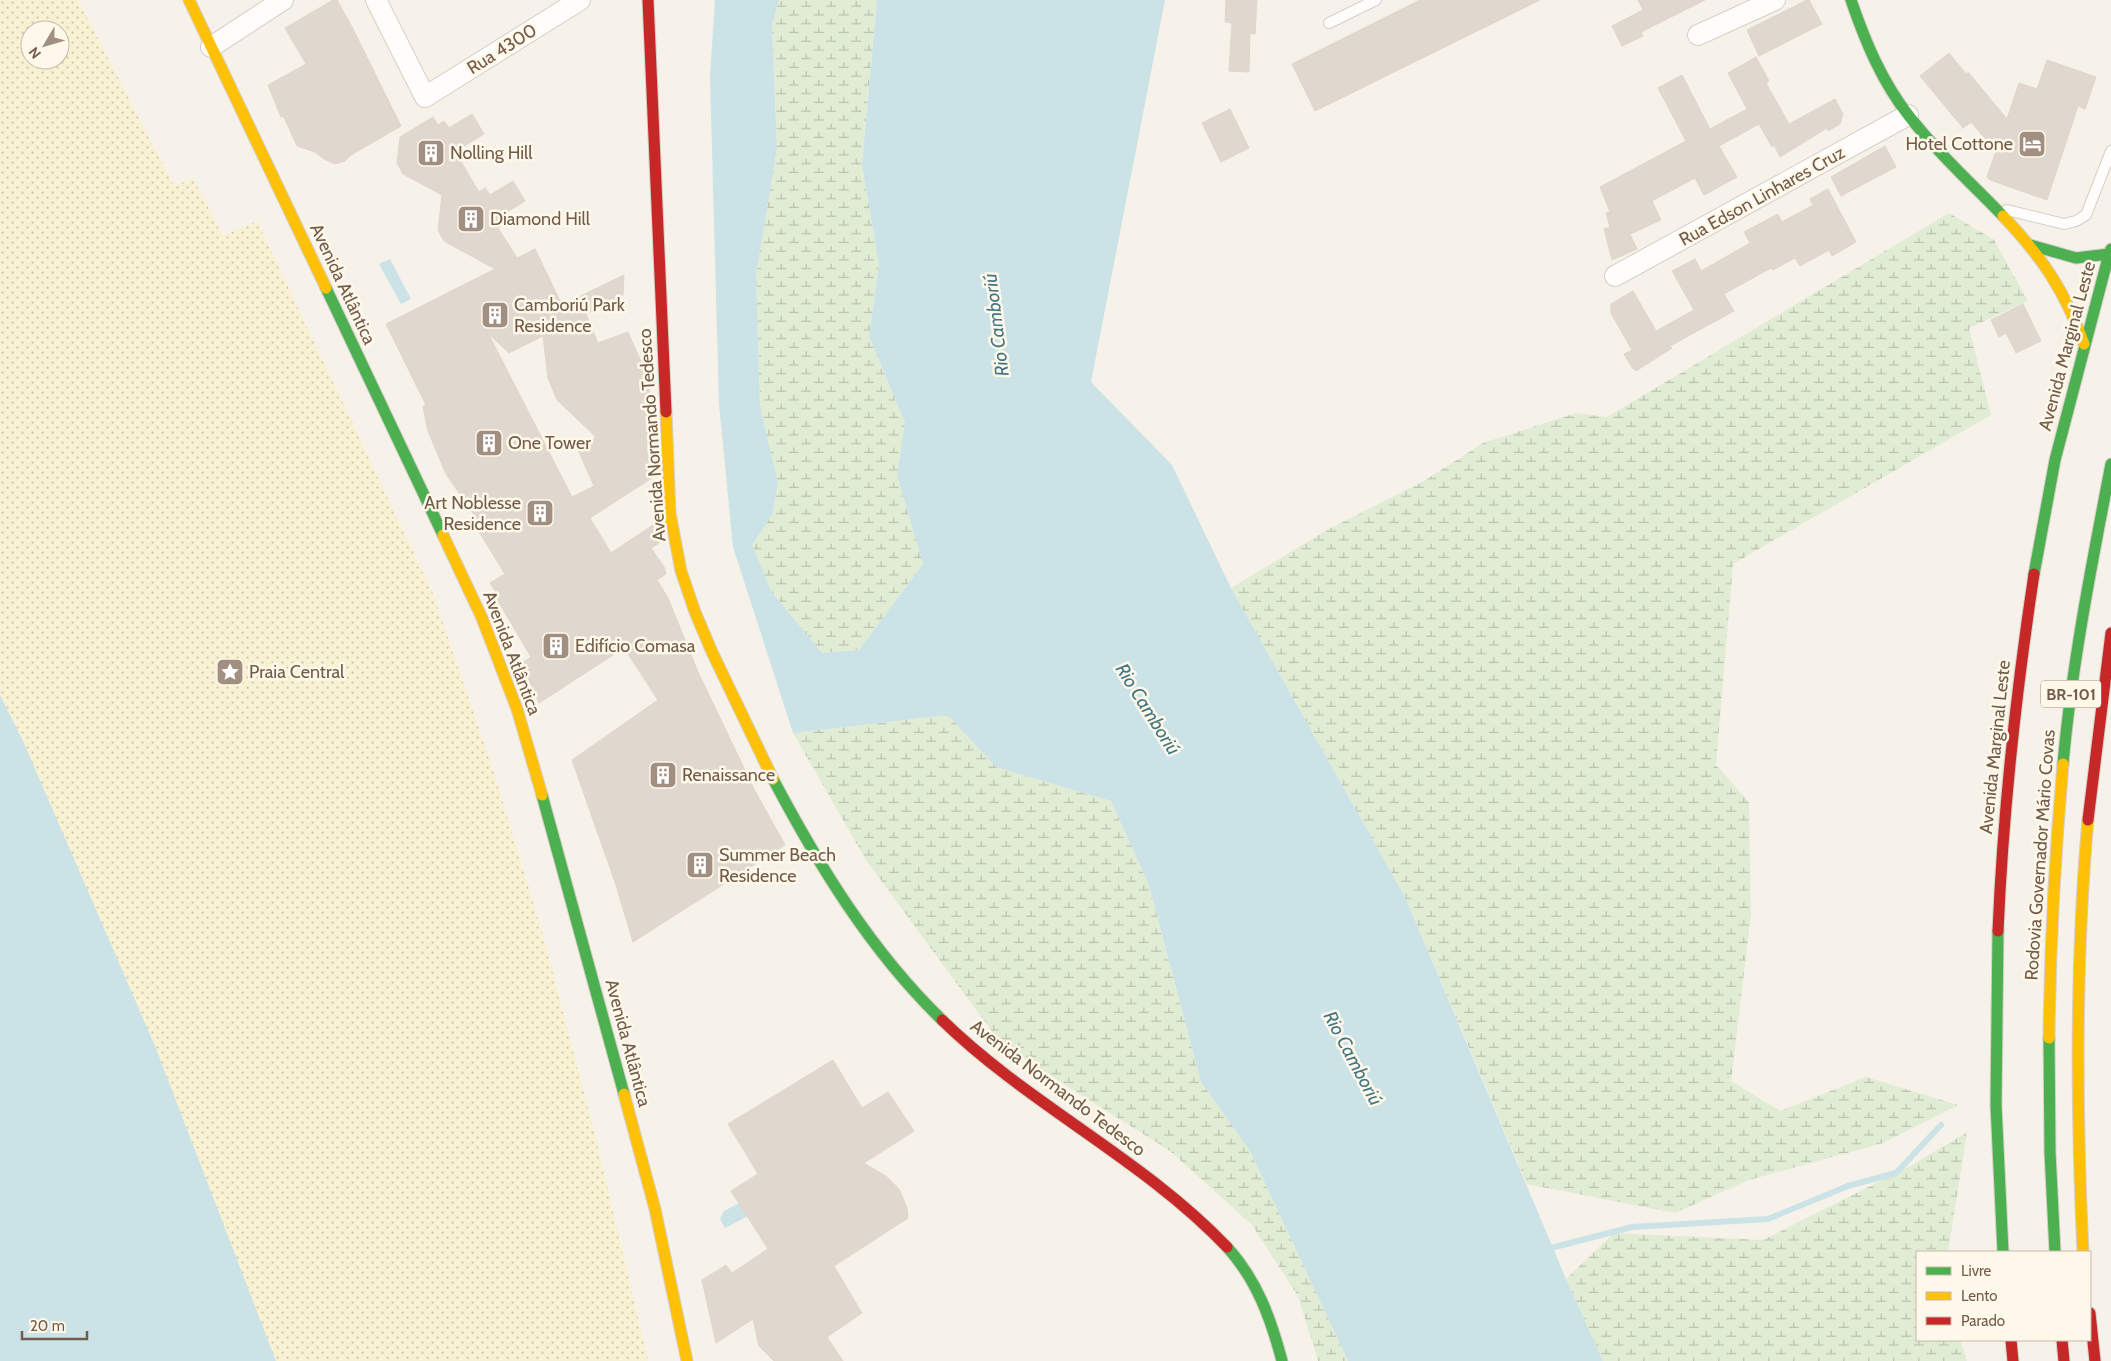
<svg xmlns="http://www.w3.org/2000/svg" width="2111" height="1361" viewBox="0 0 2111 1361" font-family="Cabin,sans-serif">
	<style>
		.wetland { fill: url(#wetland-marsh) }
		.sand { fill: url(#sand-dots); fill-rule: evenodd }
		.water { fill: #cbe2e6 }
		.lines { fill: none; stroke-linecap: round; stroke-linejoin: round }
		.stream { stroke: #cbe2e6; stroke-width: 6 }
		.building { fill: #e0d8ce; stroke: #dfd5cb; fill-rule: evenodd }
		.lane-casing { stroke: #d5cfc8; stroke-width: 12 }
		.street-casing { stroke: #d5cfc8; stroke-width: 22 }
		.fast-casing { stroke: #d5cfc7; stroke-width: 13 }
		.slow-casing { stroke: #d5cfc7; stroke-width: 13 }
		.jam-casing { stroke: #d5cfc7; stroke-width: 13 }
		.lane { stroke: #fefdfc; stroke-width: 10 }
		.street { stroke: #fefdfc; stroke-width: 20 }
		.fast { stroke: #4caf50; stroke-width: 11 }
		.slow { stroke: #ffc107; stroke-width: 11 }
		.jam { stroke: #c62828; stroke-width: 11 }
		.labels { text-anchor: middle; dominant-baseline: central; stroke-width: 5; stroke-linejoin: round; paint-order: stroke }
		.shield { fill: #fef8ea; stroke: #9d8b7a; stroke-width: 1 }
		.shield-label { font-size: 16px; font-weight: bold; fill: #735c4a }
		.street-label { font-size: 18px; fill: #735c4a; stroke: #fef8ea }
		.poi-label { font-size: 18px; fill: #735c4a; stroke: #fef8ea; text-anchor: start }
		.water-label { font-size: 19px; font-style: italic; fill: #457685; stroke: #fef8ea }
	</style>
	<defs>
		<pattern id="wetland-marsh" width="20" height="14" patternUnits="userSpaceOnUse" patternTransform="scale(1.25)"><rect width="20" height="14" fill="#e1ecd4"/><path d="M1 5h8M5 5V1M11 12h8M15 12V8" fill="none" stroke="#bbc2ae"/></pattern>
		<pattern id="sand-dots" width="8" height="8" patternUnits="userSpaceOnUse" patternTransform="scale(1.25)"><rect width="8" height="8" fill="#f8f1d2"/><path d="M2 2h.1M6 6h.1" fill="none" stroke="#cdc6ac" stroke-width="1.8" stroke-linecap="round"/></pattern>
	</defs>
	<rect width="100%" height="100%" fill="#f6f2e9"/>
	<!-- wetland -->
	<path class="wetland" d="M 779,0 L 877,0 L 862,165 L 879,265 L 869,336 L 905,423 L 897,475 L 923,564 L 859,650 L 822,653 L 771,591 L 752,545 L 772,515 L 778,484 L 760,406 L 756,275 L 777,148 L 772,25 Z
		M 1949,213 L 1994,240 L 2028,301 L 1969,328 L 1991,415 L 1733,564 L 1716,765 L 1749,802 L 1751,914 L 1731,1081 L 1780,1111 L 1866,1077 L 1958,1105 L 1883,1143 L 1749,1180 L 1675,1213 L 1527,1184 L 1405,897 L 1231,588 L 1327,530 L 1424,481 L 1483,443 L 1576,413 L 1607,417 Z
		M 949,715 L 996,767 L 1111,801 L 1149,885 L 1201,1082 L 1250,1151 L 1348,1361 L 1318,1361 L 1298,1296 L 1252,1225 L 1170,1151 L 1002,1045 L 866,860 L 793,733 Z
		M 1967,1132 L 1948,1252 L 1917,1252 L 1917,1340 L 1960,1340 L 1967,1361 L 1603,1361 L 1566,1279 L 1614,1233 L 1763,1240 L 1912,1165 Z"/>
	<!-- sand -->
	<path class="sand" d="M 0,0 L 78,0 L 174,186 L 193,178 L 223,236 L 257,221 L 433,594 L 494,773 L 542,932 L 595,1135 L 648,1361 L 276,1361 L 155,1046 L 23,741 L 0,695 ZM 30,30 L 60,30 L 60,60 L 30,60 Z"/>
	<!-- water -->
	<path class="water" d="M 715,0 L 779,0 L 772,25 L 777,148 L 756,275 L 760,406 L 778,484 L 772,515 L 752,545 L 771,591 L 822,653 L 859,650 L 923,564 L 897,475 L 905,423 L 869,336 L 879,265 L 862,165 L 877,0 L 1165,0 L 1091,382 L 1172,465 L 1231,588 L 1405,897 L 1566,1279 L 1603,1361 L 1348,1361 L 1250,1151 L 1201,1082 L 1149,885 L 1111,801 L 996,767 L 948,715 L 793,733 L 733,547 L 719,404 L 710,77 Z
		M 390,259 L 411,299 L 401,304 L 379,264 Z
		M 0,695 L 23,741 L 155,1046 L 276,1361 L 0,1361 Z
		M 747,1199 L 754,1213 L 725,1228 L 720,1219 L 724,1211 Z"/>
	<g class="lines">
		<!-- stream -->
		<path class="stream" d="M 1547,1249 L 1632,1227 L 1768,1219 L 1848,1186 L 1896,1173 L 1941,1125"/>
	</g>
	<!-- building -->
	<path class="building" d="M 333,0 L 337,0 L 352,27 L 401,126 L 351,155 L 345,161 L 335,164 L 324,159 L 315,152 L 297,146 L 284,117 L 281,117 L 268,85 L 306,64 L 285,28 Z
		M 1226,0 L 1257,0 L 1255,34 L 1250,33 L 1249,72 L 1229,71 L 1232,23 L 1225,22 Z
		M 1420,0 L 1540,0 L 1315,111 L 1292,64 Z
		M 1638,0 L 1705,0 L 1641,32 L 1643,36 L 1622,46 L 1612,26 L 1643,10 Z
		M 1807,0 L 1809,0 L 1822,24 L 1759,56 L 1747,30 Z
		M 1949,53 L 1966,74 L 1968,72 L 2007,119 L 2019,83 L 2037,89 L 2047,60 L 2096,77 L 2085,109 L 2078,106 L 2047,200 L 1990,180 L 1987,177 L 1996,151 L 1971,122 L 1963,128 L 1920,76 Z
		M 1756,57 L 1769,81 L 1766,83 L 1789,124 L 1835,99 L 1843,114 L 1840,124 L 1828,131 L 1827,128 L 1780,157 L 1774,145 L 1772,147 L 1759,124 L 1719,146 L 1737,177 L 1704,195 L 1695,178 L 1652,201 L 1661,220 L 1630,234 L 1637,249 L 1612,260 L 1604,229 L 1610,227 L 1606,213 L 1610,212 L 1600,187 L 1686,141 L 1658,88 L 1682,75 L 1710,129 L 1747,109 L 1728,73 Z
		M 1230,109 L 1249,148 L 1221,162 L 1202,123 Z
		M 472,114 L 484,134 L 461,148 L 466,157 L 460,160 L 479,192 L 485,188 L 490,195 L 513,181 L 525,201 L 502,215 L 506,223 L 498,228 L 517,258 L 535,249 L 562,305 L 624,275 L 623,295 L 586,314 L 598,343 L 628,332 L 649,380 L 652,478 L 590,518 L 611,553 L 656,523 L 659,543 L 651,548 L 664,567 L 666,574 L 657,580 L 668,598 L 698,672 L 755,791 L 785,845 L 633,942 L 616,885 L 572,760 L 658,700 L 624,648 L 539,703 L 522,663 L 531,657 L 495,596 L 497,594 L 490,583 L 505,574 L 473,522 L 477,519 L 446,474 L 428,431 L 423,407 L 426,405 L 386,324 L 495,269 L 444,241 L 438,230 L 442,195 L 403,174 L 397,163 L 400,137 L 433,117 L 438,125 L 444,121 L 449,128 ZM 488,333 L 509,353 L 543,336 L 548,378 L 557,400 L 596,437 L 578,450 L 594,486 L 572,497 Z
		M 1885,146 L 1896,167 L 1841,196 L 1831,177 Z
		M 1828,189 L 1856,242 L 1832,256 L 1829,250 L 1800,266 L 1795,258 L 1773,270 L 1771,268 L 1724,294 L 1734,311 L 1670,346 L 1672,348 L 1636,371 L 1634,368 L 1633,369 L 1624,354 L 1632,350 L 1611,313 L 1611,304 L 1633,291 L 1656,331 L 1694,310 L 1672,271 L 1695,259 L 1701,271 L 1750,243 L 1744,232 L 1778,214 L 1782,222 L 1813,205 L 1810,199 Z
		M 2023,304 L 2041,341 L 2016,353 L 2006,333 L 1999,337 L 1991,320 Z
		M 833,1060 L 862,1108 L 888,1092 L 914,1131 L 864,1163 L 887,1177 L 899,1189 L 907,1208 L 908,1218 L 834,1266 L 862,1313 L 827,1337 L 843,1361 L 774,1361 L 759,1346 L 753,1319 L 716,1343 L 702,1280 L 726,1265 L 732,1273 L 768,1249 L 731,1191 L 758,1174 L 728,1124 Z"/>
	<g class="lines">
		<defs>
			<path id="lane" d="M 1329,23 L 1376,0
				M 2007,210 L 2064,224 L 2076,221 L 2086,215 L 2111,151"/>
			<path id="street" d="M 376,0 L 425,97 L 580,0
				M 1698,35 L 1775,0
				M 211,47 L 283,0
				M 1615,276 L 1908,115"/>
			<path id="fast" d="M 1851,0 C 1865,41 1882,82 1909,116 C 1937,152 1971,183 2003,216
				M 2030,245 L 2076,258 L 2109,254
				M 2109,254 L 2111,249
				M 326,288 L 443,535
				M 2034,574 L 2055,460 L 2109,254
				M 2063,764 C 2072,663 2092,563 2111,464
				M 773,779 C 819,866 871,951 942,1020
				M 542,795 L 624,1094
				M 1998,931 L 1996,1105 L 2003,1252
				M 2049,1038 L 2050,1152 L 2055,1252
				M 1227,1247 C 1257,1280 1271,1319 1282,1361"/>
			<path id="slow" d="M 189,0 L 326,288
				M 2003,216 C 2042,257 2065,291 2084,344
				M 666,412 L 670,513 L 681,571 L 695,612 L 712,652 L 773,779
				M 443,535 L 482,618 L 517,709 L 542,795
				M 2049,1038 C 2050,946 2055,855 2063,764
				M 624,1094 L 655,1209 L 687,1361
				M 2083,1252 C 2076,1107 2075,964 2088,820"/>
			<path id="jam" d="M 648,0 L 666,412
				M 2088,820 L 2111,633
				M 1998,931 C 2003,812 2016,693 2034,574
				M 942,1020 C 1029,1105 1142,1158 1227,1247
				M 2090,1313 L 2095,1361
				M 2011,1340 L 2013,1361
				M 2062,1340 L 2064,1361"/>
		</defs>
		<!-- lane casing -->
		<use href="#lane" class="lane-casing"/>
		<!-- street casing -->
		<use href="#street" class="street-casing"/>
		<!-- fast casing -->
		<use href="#fast" class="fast-casing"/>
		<!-- slow casing -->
		<use href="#slow" class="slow-casing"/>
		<!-- jam casing -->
		<use href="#jam" class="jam-casing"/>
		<!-- lane -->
		<use href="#lane" class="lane"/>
		<!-- street -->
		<use href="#street" class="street"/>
		<!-- fast -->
		<use href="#fast" class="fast"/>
		<!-- slow -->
		<use href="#slow" class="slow"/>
		<!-- jam -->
		<use href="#jam" class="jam"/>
	</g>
	<!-- icons -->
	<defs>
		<symbol id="hotel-square" viewBox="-11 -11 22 22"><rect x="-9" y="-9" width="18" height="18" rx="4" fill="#a19082" stroke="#fef8ea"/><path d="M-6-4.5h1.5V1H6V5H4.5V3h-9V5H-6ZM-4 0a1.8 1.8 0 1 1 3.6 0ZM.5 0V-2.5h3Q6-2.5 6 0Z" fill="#fff"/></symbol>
		<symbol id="building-square" viewBox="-11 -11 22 22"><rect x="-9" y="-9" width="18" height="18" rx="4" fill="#a19082" stroke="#fef8ea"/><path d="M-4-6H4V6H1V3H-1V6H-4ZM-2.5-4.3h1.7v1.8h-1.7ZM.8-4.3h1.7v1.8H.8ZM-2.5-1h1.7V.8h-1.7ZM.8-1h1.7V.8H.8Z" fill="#fff"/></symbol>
		<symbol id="sight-square" viewBox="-11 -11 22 22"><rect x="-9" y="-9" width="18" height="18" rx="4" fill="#a19082" stroke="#fef8ea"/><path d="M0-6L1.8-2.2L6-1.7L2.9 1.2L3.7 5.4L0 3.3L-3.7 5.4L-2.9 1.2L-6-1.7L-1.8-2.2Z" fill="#fff"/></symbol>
	</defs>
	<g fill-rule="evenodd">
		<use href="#hotel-square" x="2016" y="128" width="32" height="32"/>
		<use href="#building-square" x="415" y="137" width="32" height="32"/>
		<use href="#building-square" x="455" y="203" width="32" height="32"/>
		<use href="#building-square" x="479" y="299" width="32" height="32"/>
		<use href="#building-square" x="473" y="427" width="32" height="32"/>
		<use href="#building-square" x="524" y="497" width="32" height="32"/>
		<use href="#building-square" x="540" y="630" width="32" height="32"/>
		<use href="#sight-square" x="214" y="656" width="32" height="32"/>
		<use href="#building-square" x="647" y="759" width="32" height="32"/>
		<use href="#building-square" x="684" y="849" width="32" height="32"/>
	</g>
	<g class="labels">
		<!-- shield labels -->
		<rect class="shield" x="2041" y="680.5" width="60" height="27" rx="4"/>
		<g class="shield-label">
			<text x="2071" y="694">BR-101</text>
		</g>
		<!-- street labels -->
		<g class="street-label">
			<text transform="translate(502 49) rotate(-32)">Rua 4300</text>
			<text transform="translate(1762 196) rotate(-29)">Rua Edson Linhares Cruz</text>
			<text transform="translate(343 284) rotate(65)">Avenida Atlântica</text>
			<text transform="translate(2067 346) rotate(-75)">Avenida Marginal Leste</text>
			<text transform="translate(652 435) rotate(-94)">Avenida Normando Tedesco</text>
			<text transform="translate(512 653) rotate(69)">Avenida Atlântica</text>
			<text transform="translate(1995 747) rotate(-84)">Avenida Marginal Leste</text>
			<text transform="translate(2040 855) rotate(-86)">Rodovia Governador Mário Covas</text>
			<text transform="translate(628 1043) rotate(75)">Avenida Atlântica</text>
			<text transform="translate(1058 1088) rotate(37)">Avenida Normando Tedesco</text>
		</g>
		<!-- poi labels -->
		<g class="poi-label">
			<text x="2013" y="144" text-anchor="end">Hotel Cottone</text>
			<text x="450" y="153">Nolling Hill</text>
			<text x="490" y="219">Diamond Hill</text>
			<text x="514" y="305">Camboriú Park<tspan x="514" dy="21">Residence</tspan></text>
			<text x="508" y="443">One Tower</text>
			<text x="521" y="503" text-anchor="end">Art Noblesse<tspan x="521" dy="21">Residence</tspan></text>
			<text x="575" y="646">Edifício Comasa</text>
			<text x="249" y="672">Praia Central</text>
			<text x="682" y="775">Renaissance</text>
			<text x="719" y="855">Summer Beach<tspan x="719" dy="21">Residence</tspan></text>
		</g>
		<!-- water labels -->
		<g class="water-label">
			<text transform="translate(996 325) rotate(-97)">Rio Camboriú</text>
			<text transform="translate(1148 709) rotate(58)">Rio Camboriú</text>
			<text transform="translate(1353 1058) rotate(62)">Rio Camboriú</text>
		</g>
	</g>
	<!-- legend -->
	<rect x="1916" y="1251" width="175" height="90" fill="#fef8ea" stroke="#c6baaa"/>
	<rect x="1926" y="1267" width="25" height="8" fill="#4caf50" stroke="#c6baaa"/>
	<text x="1961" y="1276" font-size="15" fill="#735c4a">Livre</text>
	<rect x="1926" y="1292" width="25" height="8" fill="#ffc107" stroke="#c6baaa"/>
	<text x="1961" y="1301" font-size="15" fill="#735c4a">Lento</text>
	<rect x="1926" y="1317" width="25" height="8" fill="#c62828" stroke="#c6baaa"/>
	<text x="1961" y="1326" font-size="15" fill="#735c4a">Parado</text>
	<!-- north arrow -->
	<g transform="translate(45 45) rotate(232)"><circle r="24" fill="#fef8ea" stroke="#c6baaa"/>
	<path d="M0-4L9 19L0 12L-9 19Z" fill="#a19082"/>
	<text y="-8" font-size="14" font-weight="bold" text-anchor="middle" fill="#735c4a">N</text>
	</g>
	<!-- scale -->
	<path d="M22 1331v8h65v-8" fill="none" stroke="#735c4a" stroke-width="2.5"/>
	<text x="30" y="1331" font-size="15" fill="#735c4a" stroke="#fef8ea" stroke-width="4" paint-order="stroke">20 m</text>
</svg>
